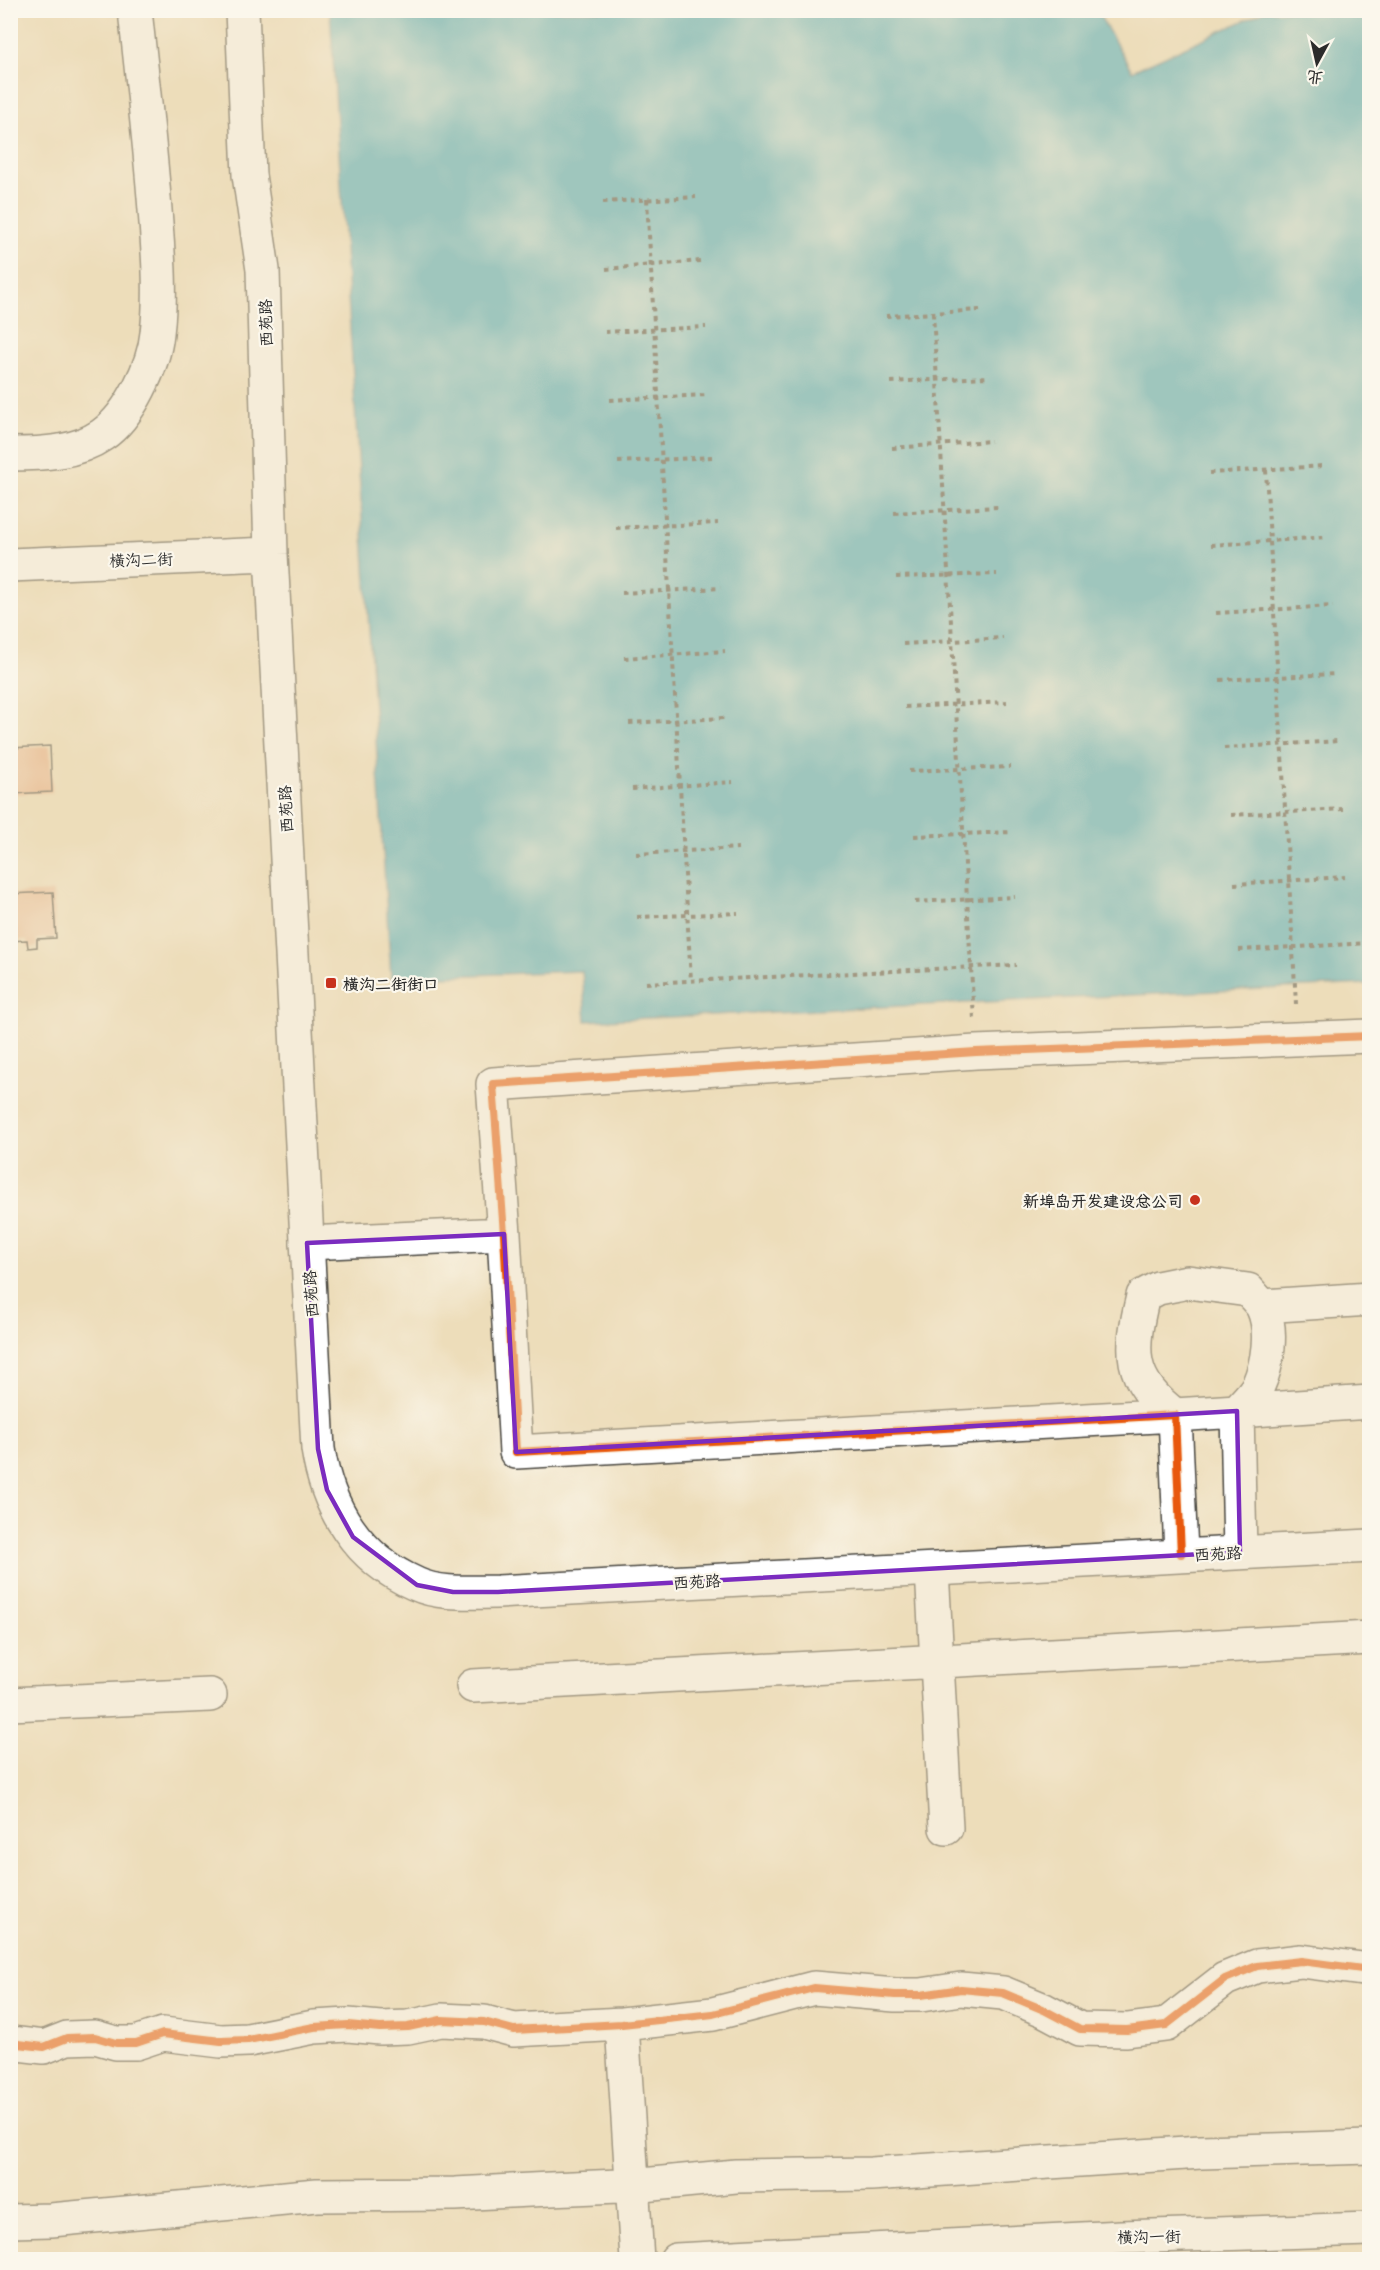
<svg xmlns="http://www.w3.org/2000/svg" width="1380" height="2270" viewBox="0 0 1380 2270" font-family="Mali,'LXGW WenKai TC',sans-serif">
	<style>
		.water { fill: #42abc1; stroke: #366b76; stroke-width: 1.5 }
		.building { fill: #e8ae86 }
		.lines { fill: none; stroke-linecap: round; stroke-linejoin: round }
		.street-casing { stroke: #484640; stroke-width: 36 }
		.secondary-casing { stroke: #484640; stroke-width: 36 }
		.path { stroke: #484640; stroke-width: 4; stroke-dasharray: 4.5 4.5; stroke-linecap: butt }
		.street { stroke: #fff; stroke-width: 33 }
		.secondary { stroke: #fff; stroke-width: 33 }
		.cycleway-casing { stroke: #fbf7ec; stroke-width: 11 }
		.cycleway { stroke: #e8590c; stroke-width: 8 }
		.marked { fill: none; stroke: #7b2cbf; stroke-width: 4.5; stroke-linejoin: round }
		.poi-dot { fill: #c8321e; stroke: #fbf7ec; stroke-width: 2 }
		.labels { text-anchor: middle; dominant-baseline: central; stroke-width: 4.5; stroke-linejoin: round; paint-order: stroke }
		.street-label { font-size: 16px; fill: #2b2b2b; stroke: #fbf7ec }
		.poi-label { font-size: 16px; font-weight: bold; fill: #2b2b2b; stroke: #fbf7ec; text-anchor: start }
	</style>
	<rect width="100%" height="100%" fill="#fbf7ec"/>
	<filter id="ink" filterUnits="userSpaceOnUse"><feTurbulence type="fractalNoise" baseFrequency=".0167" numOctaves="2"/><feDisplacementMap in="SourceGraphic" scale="12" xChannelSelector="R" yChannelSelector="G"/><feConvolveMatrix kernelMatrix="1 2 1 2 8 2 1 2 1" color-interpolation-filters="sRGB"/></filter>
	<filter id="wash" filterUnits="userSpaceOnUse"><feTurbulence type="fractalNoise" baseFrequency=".008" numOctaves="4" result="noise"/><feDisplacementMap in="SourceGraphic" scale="24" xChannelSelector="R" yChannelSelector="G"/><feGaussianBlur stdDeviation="1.35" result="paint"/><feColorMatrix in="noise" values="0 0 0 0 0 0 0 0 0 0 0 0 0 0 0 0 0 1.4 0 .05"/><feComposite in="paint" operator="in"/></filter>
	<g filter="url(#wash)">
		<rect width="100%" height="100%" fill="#edddba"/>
		<!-- water -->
		<path class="water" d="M 330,11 L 1097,11 L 1132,71 L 1265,11 L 1369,11 L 1369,984 L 586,1021 L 582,971 L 391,978 Z"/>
		<g id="blocks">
			<!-- building -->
			<path class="building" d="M 50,746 L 52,792 L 10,794 L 10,748 Z
				M 53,892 L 56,938 L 37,939 L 37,947 L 28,948 L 27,940 L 10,941 L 10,894 Z"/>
		</g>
	</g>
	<g filter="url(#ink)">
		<use href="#blocks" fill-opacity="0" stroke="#484640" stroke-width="1.5"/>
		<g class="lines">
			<defs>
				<path id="street" d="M 10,454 C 42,454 76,453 102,435 C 130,416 154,365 157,333 C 162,292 158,250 155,210 C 150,143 142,77 135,10
					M 307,1243 L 504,1234
					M 1188,1282 L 1248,1290 C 1253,1296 1260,1302 1263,1308 C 1273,1330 1268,1364 1258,1386 C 1253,1395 1244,1403 1237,1411 L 1175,1415 C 1127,1380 1130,1350 1143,1296 L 1158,1288 Z
					M 1262,1306 L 1370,1299
					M 1240,1552 L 1237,1411 L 1370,1402
					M 1181,1554 L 1175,1415 L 516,1452 L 504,1234 L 493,1084 L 976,1052 L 1370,1036
					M 932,1570 L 946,1828
					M 473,1686 L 1370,1638
					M 10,1704 L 210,1695
					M 622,2024 L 637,2260
					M 10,2043 L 44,2047 L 67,2038 L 95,2037 L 116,2043 L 136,2043 L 163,2034 L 221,2041 L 248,2040 L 314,2027 L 348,2025 L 380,2028 L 408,2027 L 441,2020 L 484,2022 L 514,2030 L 622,2024 L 713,2014 L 814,1988 L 895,1995 L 921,1995 L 961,1989 L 1003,1993 L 1044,2010 L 1080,2029 L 1127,2030 L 1166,2025 L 1225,1979 L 1257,1966 L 1301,1961 L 1370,1970
					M 10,2221 L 51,2220 L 317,2195 L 455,2194 L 550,2189 L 642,2185 L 736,2176 L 871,2174 L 1201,2152 L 1370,2147"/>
				<path id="secondary" d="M 242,10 L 249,175 L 263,270 L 271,554 L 318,1449 C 327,1508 358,1559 416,1584 C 440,1595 471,1592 498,1592 L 1370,1546
					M 10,565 L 271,554
					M 676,2260 L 1121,2237 L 1370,2229"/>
			</defs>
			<!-- street casing -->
			<use href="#street" class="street-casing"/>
			<!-- secondary casing -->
			<use href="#secondary" class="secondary-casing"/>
			<!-- path -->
			<path class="path" d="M 647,199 L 691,981
				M 603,202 L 696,197
				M 606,269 L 700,261
				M 933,313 L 974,1019
				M 886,316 L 980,310
				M 605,332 L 706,327
				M 891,382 L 988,377
				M 610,400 L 707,395
				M 892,448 L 991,441
				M 618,462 L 712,457
				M 1266,470 L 1296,1004
				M 1209,473 L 1323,466
				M 894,513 L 998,507
				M 616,528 L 718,523
				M 1211,545 L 1327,537
				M 896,577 L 997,574
				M 622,593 L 721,588
				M 1216,613 L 1333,606
				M 903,644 L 1003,638
				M 624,658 L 725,651
				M 1220,680 L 1335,674
				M 905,707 L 1007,702
				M 629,723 L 725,718
				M 1224,748 L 1338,741
				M 909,771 L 1010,767
				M 632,789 L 733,782
				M 1231,815 L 1343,809
				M 914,836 L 1012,832
				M 636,854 L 738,848
				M 1234,884 L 1345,877
				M 915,902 L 1015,897
				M 637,917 L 738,913
				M 1239,950 L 1370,943
				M 646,983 L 1016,965"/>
			<!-- street -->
			<use href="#street" class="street"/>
			<!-- secondary -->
			<use href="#secondary" class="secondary"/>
			<defs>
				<path id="cycleway" d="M 1181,1554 L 1175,1415 L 516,1452 L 504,1234 L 493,1084 L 976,1052 L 1370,1036
					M 10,2043 L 44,2047 L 67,2038 L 95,2037 L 116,2043 L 136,2043 L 163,2034 L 221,2041 L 248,2040 L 314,2027 L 348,2025 L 380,2028 L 408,2027 L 441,2020 L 484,2022 L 514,2030 L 622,2024 L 713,2014 L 814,1988 L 895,1995 L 921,1995 L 961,1989 L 1003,1993 L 1044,2010 L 1080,2029 L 1127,2030 L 1166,2025 L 1225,1979 L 1257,1966 L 1301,1961 L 1370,1970"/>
			</defs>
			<!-- cycleway casing -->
			<use href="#cycleway" class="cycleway-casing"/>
			<!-- cycleway -->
			<use href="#cycleway" class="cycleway"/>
		</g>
	</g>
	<!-- marked area -->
	<path d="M0 0H1380V2270H0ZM 504,1234 L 516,1452 L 1237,1411 L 1240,1552 L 498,1592 L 453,1592 L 417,1585 L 353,1537 L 327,1490 L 318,1449 L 307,1243 Z" fill="#edddba" fill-opacity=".55" fill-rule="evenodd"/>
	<path class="marked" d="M 504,1234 L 516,1452 L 1237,1411 L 1240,1552 L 498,1592 L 453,1592 L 417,1585 L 353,1537 L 327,1490 L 318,1449 L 307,1243 Z"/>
	<!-- markers -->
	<g class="poi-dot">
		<rect x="325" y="977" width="12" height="12" rx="3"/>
		<circle cx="1195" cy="1200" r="6"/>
	</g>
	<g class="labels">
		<!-- street labels -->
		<g class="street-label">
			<text transform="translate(265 323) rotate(-92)">西苑路</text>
			<text transform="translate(141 559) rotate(-2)">横沟二街</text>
			<text transform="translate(285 809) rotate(-93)">西苑路</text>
			<text transform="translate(310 1294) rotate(-94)">西苑路</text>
			<text transform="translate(1218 1553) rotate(-3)">西苑路</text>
			<text transform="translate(697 1581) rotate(-3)">西苑路</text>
			<text transform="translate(1149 2236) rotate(-1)">横沟一街</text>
		</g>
		<!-- poi labels -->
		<g class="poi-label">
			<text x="343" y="983">横沟二街街口</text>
			<text x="1183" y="1200" text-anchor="end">新埠岛开发建设总公司</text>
		</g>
	</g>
	<!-- margin -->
	<rect width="1380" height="2270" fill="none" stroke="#fbf7ec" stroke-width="36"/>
	<!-- north arrow -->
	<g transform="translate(1317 63) rotate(188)" stroke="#fbf7ec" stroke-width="4.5" paint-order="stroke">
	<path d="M0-4.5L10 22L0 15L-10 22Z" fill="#2b2b2b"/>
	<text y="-9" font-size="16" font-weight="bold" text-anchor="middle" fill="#2b2b2b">北</text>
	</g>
</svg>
